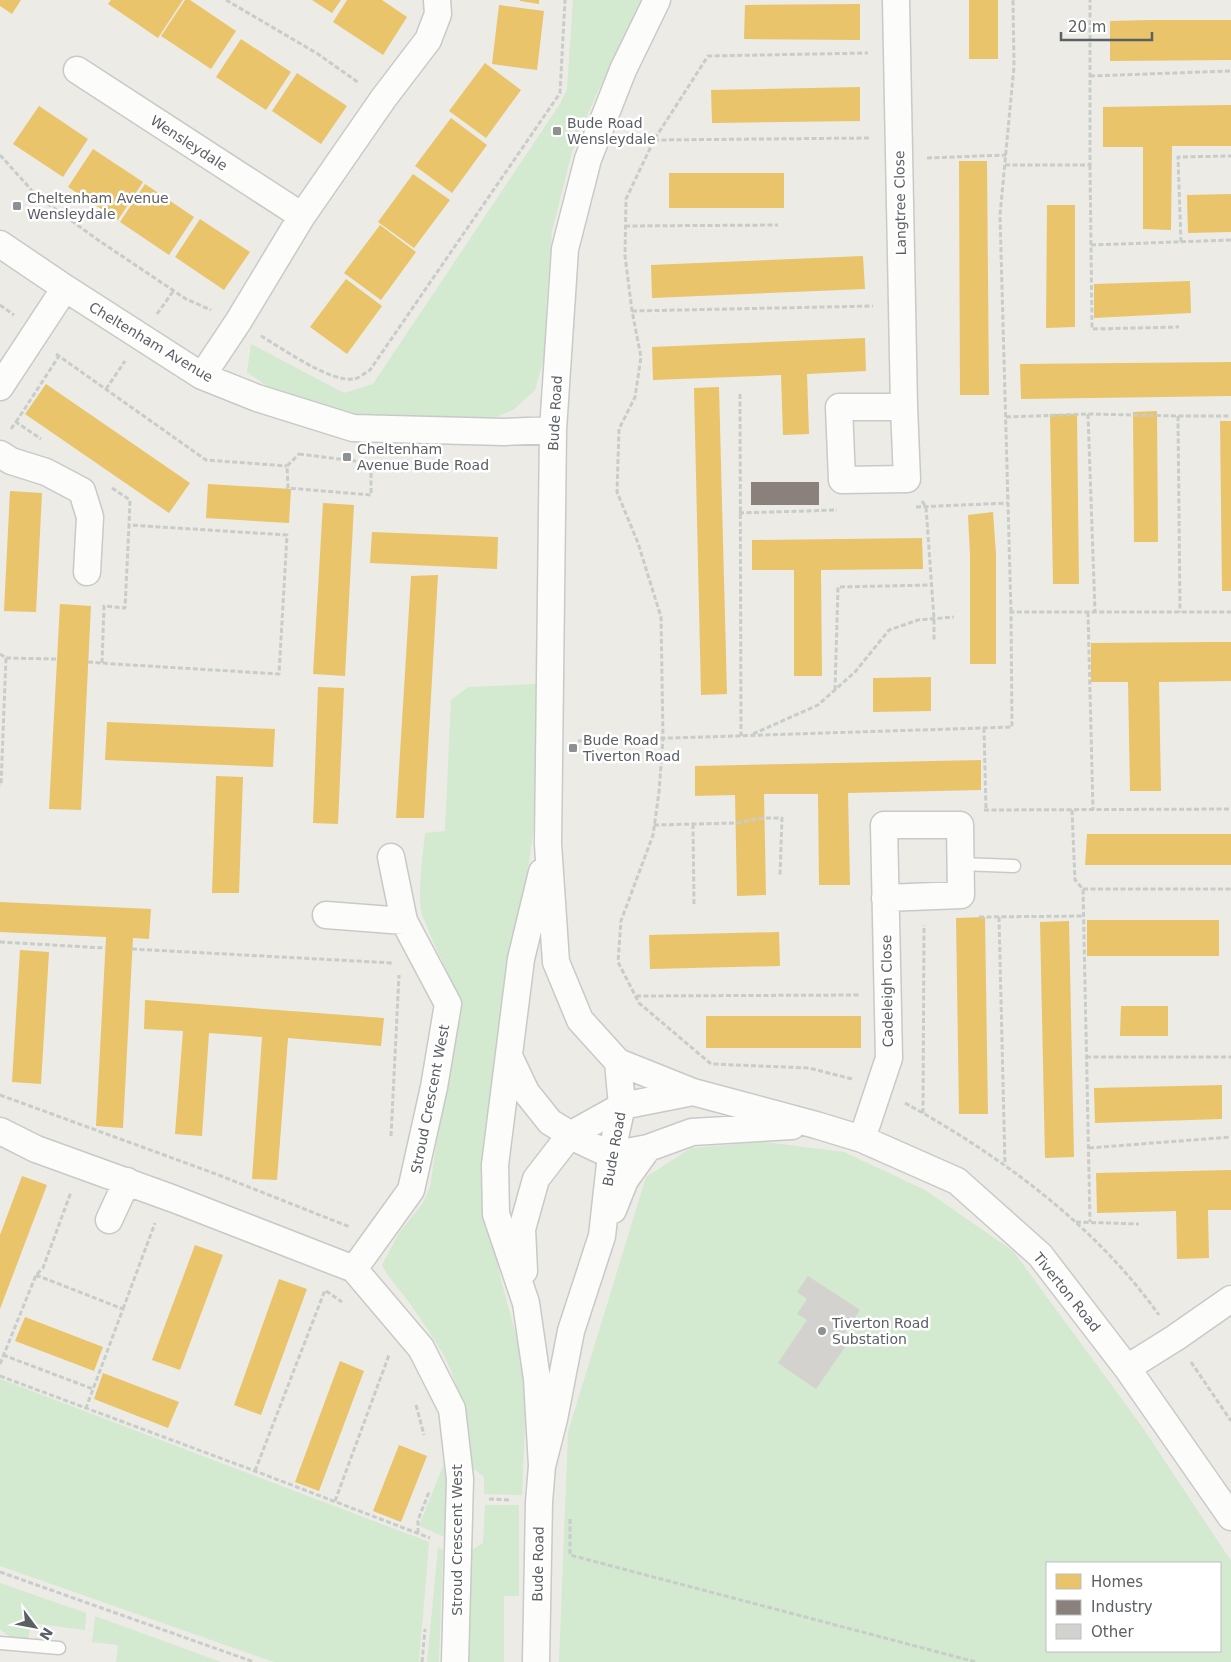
<svg xmlns="http://www.w3.org/2000/svg" width="1231" height="1662" viewBox="0 0 1231 1662" font-family="'DejaVu Sans',sans-serif">
	<style>
		.green { fill: #d3e9d0; fill-rule: evenodd }
		.homes { fill: #e9c46a }
		.industry { fill: #8a817c }
		.building { fill: #d3d2cf }
		.lines { fill: none; stroke-linecap: round; stroke-linejoin: round }
		.service-casing { stroke: #c9c9c8; stroke-width: 15 }
		.minor-casing { stroke: #c9c9c8; stroke-width: 29 }
		.path { stroke: #c8cdca; stroke-width: 3; stroke-dasharray: 5 2.5; stroke-linecap: butt }
		.service { stroke: #fcfcfb; stroke-width: 12 }
		.minor { stroke: #fcfcfb; stroke-width: 26 }
		.poi-dot { fill: #8e9192; stroke: #fff; stroke-width: 2 }
		.labels { text-anchor: middle; dominant-baseline: central; stroke-width: 5; stroke-linejoin: round; paint-order: stroke }
		.poi-label { font-size: 14px; fill: #5b6065; stroke: #fff; text-anchor: start }
		.street-label { font-size: 14px; fill: #5b6065; stroke: #fff }
	</style>
	<rect width="100%" height="100%" fill="#ecebe6"/>
	<!-- green -->
	<path class="green" d="M 573,0 L 641,0 L 596,95 L 572,152 L 552,231 L 546,308 L 547,348 L 535,390 L 513,410 L 487,421 L 352,417 L 289,402 L 247,372 L 251,344 L 344,393 L 373,384 L 560,104 L 567,89 Z
		M 538,684 L 535,822 L 488,1127 L 491,1231 L 502,1284 L 519,1346 L 525,1389 L 525,1428 L 522,1495 L 484,1494 L 484,1477 L 472,1467 C 468,1429 462,1391 444,1356 C 435,1340 424,1324 413,1308 C 403,1292 391,1283 382,1265 L 399,1233 L 423,1203 L 430,1187 L 436,1146 L 458,1023 C 461,986 440,962 428,929 C 426,923 422,917 421,911 C 418,888 423,856 425,833 L 445,831 L 451,700 L 468,687 Z
		M 765,1142 L 844,1152 L 925,1190 L 1013,1251 L 1143,1428 L 1231,1561 L 1231,1662 L 559,1662 L 568,1432 L 646,1177 L 691,1148 ZM 1047,1563 L 1220,1563 L 1220,1651 L 1047,1651 Z
		M 0,1379 L 429,1542 L 419,1662 L 274,1662 L 0,1566 Z
		M 443,1466 L 446,1477 L 445,1537 L 419,1526 Z
		M 485,1505 L 519,1505 L 519,1596 L 504,1596 L 504,1662 L 466,1662 L 472,1550 L 483,1543 Z
		M 438,1547 L 443,1550 L 439,1660 L 439,1662 L 427,1662 Z
		M 0,1583 L 86,1613 L 85,1630 L 31,1623 L 28,1640 L 10,1637 L 0,1629 Z
		M 95,1616 L 221,1662 L 116,1662 L 118,1645 L 92,1642 Z"/>
	<!-- homes -->
	<path class="homes" d="M 0,0 L 21,0 L 12,14 L 0,6 Z
		M 111,0 L 183,0 L 158,38 L 108,4 Z
		M 185,0 L 190,0 L 236,31 L 211,69 L 161,36 Z
		M 312,0 L 341,0 L 332,13 Z
		M 347,0 L 382,0 L 407,17 L 383,55 L 333,22 Z
		M 520,0 L 539,0 L 539,4 L 520,1 Z
		M 969,0 L 998,0 L 998,59 L 969,59 Z
		M 860,4 L 860,40 L 744,39 L 745,5 Z
		M 499,5 L 544,11 L 537,70 L 492,64 Z
		M 1151,20 L 1231,20 L 1231,60 L 1110,61 L 1110,21 Z
		M 241,39 L 291,72 L 266,110 L 216,77 Z
		M 485,63 L 521,90 L 486,138 L 449,111 Z
		M 297,73 L 347,106 L 321,144 L 272,111 Z
		M 860,87 L 860,121 L 712,123 L 711,90 Z
		M 1226,105 L 1231,105 L 1231,146 L 1172,146 L 1171,230 L 1143,229 L 1143,147 L 1103,147 L 1103,107 Z
		M 39,106 L 88,139 L 63,177 L 13,144 Z
		M 451,118 L 487,145 L 452,193 L 415,166 Z
		M 93,149 L 143,182 L 118,220 L 68,187 Z
		M 959,161 L 987,161 L 989,395 L 960,395 Z
		M 669,173 L 784,173 L 784,208 L 669,208 Z
		M 413,174 L 450,200 L 414,248 L 378,222 Z
		M 145,184 L 194,217 L 169,255 L 120,222 Z
		M 1231,194 L 1231,232 L 1188,233 L 1187,195 Z
		M 1047,205 L 1075,205 L 1075,327 L 1046,328 Z
		M 200,219 L 250,252 L 224,290 L 175,257 Z
		M 380,225 L 416,252 L 381,300 L 344,273 Z
		M 863,256 L 865,289 L 652,298 L 651,265 Z
		M 346,279 L 382,306 L 347,354 L 310,327 Z
		M 1190,281 L 1191,313 L 1094,318 L 1094,284 Z
		M 865,338 L 866,371 L 807,374 L 809,434 L 783,435 L 781,375 L 653,380 L 652,347 Z
		M 1231,362 L 1231,396 L 1021,399 L 1020,364 Z
		M 46,384 L 190,483 L 169,513 L 25,414 Z
		M 719,387 L 727,694 L 701,695 L 694,388 Z
		M 1157,411 L 1158,542 L 1134,542 L 1133,412 Z
		M 1050,414 L 1077,414 L 1079,584 L 1053,584 Z
		M 1220,421 L 1231,421 L 1231,591 L 1222,591 Z
		M 208,484 L 291,489 L 289,523 L 206,518 Z
		M 10,491 L 42,493 L 36,612 L 4,611 Z
		M 323,503 L 354,505 L 345,676 L 313,674 Z
		M 993,512 L 996,554 L 996,664 L 970,664 L 970,555 L 968,515 Z
		M 372,532 L 498,537 L 497,569 L 370,563 Z
		M 922,538 L 923,569 L 821,570 L 822,676 L 794,676 L 794,570 L 752,570 L 752,540 Z
		M 438,575 L 424,818 L 396,818 L 411,576 Z
		M 60,604 L 91,606 L 81,810 L 49,809 Z
		M 1211,642 L 1231,642 L 1231,681 L 1159,682 L 1161,791 L 1130,791 L 1128,682 L 1091,682 L 1091,643 Z
		M 931,677 L 931,711 L 873,712 L 873,678 Z
		M 318,687 L 344,688 L 338,824 L 313,823 Z
		M 107,722 L 275,729 L 273,767 L 105,760 Z
		M 981,760 L 981,790 L 848,793 L 850,885 L 819,885 L 818,794 L 764,794 L 766,895 L 737,896 L 735,795 L 695,796 L 695,766 Z
		M 216,776 L 243,777 L 239,893 L 212,893 Z
		M 1087,834 L 1231,834 L 1231,865 L 1085,865 Z
		M 0,902 L 151,909 L 149,939 L 133,938 L 123,1128 L 96,1126 L 106,937 L 0,932 Z
		M 985,917 L 988,1114 L 959,1114 L 956,918 Z
		M 1087,920 L 1219,920 L 1219,956 L 1087,956 Z
		M 1069,921 L 1074,1157 L 1045,1158 L 1040,922 Z
		M 779,932 L 780,966 L 650,969 L 649,935 Z
		M 20,950 L 49,952 L 41,1084 L 12,1082 Z
		M 145,1000 L 384,1018 L 381,1046 L 288,1038 L 277,1180 L 252,1179 L 262,1037 L 209,1033 L 202,1136 L 175,1134 L 183,1031 L 144,1029 Z
		M 1121,1006 L 1168,1006 L 1168,1036 L 1120,1036 Z
		M 706,1016 L 861,1016 L 861,1048 L 706,1048 Z
		M 1222,1085 L 1222,1119 L 1095,1123 L 1094,1088 Z
		M 1231,1170 L 1231,1210 L 1208,1210 L 1209,1258 L 1177,1259 L 1176,1211 L 1097,1213 L 1096,1173 Z
		M 22,1176 L 47,1185 L 0,1309 L 0,1235 Z
		M 195,1245 L 223,1255 L 180,1370 L 152,1360 Z
		M 279,1279 L 307,1289 L 261,1415 L 234,1405 Z
		M 25,1317 L 103,1347 L 94,1371 L 15,1341 Z
		M 340,1361 L 364,1371 L 319,1491 L 295,1482 Z
		M 103,1373 L 179,1402 L 168,1428 L 94,1399 Z
		M 399,1445 L 427,1456 L 401,1522 L 373,1511 Z"/>
	<!-- industry -->
	<path class="industry" d="M 751,482 L 819,482 L 819,505 L 751,505 Z"/>
	<!-- building -->
	<path class="building" d="M 808,1276 L 860,1310 L 838,1342 L 845,1347 L 816,1389 L 778,1363 L 807,1320 L 797,1314 L 807,1299 L 797,1292 Z"/>
	<g class="lines">
		<defs>
			<path id="service" d="M 960,864 L 1014,866
				M 0,1643 L 59,1648"/>
			<path id="minor" d="M 896,0 L 904,407 L 907,479 L 842,480 L 839,407 L 904,407
				M 77,70 L 302,216
				M 0,244 L 65,288 L 202,376 L 257,398 L 353,428 L 504,432 L 553,430
				M 202,376 L 238,322 L 302,216 L 383,99 L 428,40 L 438,14 L 437,0
				M 0,387 L 65,288
				M 0,454 L 11,461 L 46,472 L 82,491 L 90,517 L 87,572
				M 326,915 L 404,921
				M 509,1056 L 526,1092 L 550,1122 L 581,1141 L 611,1155 L 648,1148 L 692,1132 L 792,1126
				M 618,1062 L 693,1092 L 816,1125 L 862,1139 L 957,1181 L 1040,1255 L 1127,1368 L 1231,1517
				M 0,1131 L 36,1149 L 174,1199 L 354,1269 L 421,1348 L 452,1409 L 460,1479 L 455,1662
				M 862,1139 L 889,1058 L 884,825 L 960,825 L 961,895 L 885,898
				M 613,1210 L 625,1180 L 648,1148
				M 109,1220 L 127,1181
				M 354,1269 L 411,1190 L 434,1087 L 448,1004 L 404,921 L 391,857
				M 524,1271 L 522,1229 L 536,1179 L 570,1135 L 622,1106 L 693,1092
				M 1127,1368 L 1175,1338 L 1231,1299
				M 542,1466 L 554,1419 L 571,1331 L 602,1236 L 611,1155 L 622,1106 L 618,1062 L 580,1020 L 556,962 L 548,844 L 553,430 L 565,249 L 588,159 L 623,70 L 657,0
				M 536,1662 L 539,1502 L 542,1466 L 537,1379 L 526,1303 L 496,1214 L 495,1165 L 521,959 L 542,872"/>
		</defs>
		<!-- service casing -->
		<use href="#service" class="service-casing"/>
		<!-- minor casing -->
		<use href="#minor" class="minor-casing"/>
		<!-- path -->
		<path class="path" d="M 226,0 L 318,54 L 359,83
			M 1090,76 L 1231,71
			M 654,140 L 871,138
			M 0,155 L 36,195 L 98,240 L 186,299 L 211,310
			M 927,158 L 1006,155
			M 1005,165 L 1090,165 L 1090,0
			M 1090,165 L 1092,329 L 1179,327
			M 625,226 L 778,225
			M 1181,242 L 1178,157 L 1231,156
			M 1091,245 L 1231,240
			M 0,305 L 14,315
			M 632,311 L 873,306
			M 157,314 L 174,290
			M 261,336 C 282,348 329,382 353,379 C 358,379 365,373 370,370 L 560,93 L 565,0
			M 56,354 L 206,460 L 287,466
			M 106,389 L 125,361
			M 740,394 L 741,736
			M 1088,414 L 1095,612
			M 1178,416 L 1180,612
			M 1006,417 L 1088,414 L 1178,416 L 1231,416
			M 16,422 L 59,356
			M 11,429 L 16,422 L 41,439
			M 299,454 L 371,463 L 371,495 L 288,488 L 287,466 Z
			M 112,488 L 130,500 L 129,525
			M 922,501 L 926,507 L 934,619 L 934,641
			M 916,507 L 1008,503
			M 739,513 L 837,510
			M 1011,612 L 1000,215 L 1014,66 L 1013,0
			M 1088,612 L 1093,810
			M 0,654 L 6,658 L 1,785 L 0,785
			M 6,658 L 57,659
			M 88,662 L 115,664 L 279,674 L 287,535 L 129,525 L 125,608 L 104,606 L 102,663
			M 835,690 L 838,587 L 931,585
			M 984,728 L 986,810
			M 753,734 L 818,705 L 855,672 L 889,630 L 918,620 L 954,617
			M 578,741 L 1012,727 L 1011,612 L 1231,612
			M 984,810 L 1231,809
			M 1072,810 L 1075,880 L 1083,889 L 1090,1222
			M 693,824 L 694,906
			M 654,825 L 736,823 L 764,818 L 782,818 L 780,875
			M 1083,889 L 1231,889
			M 979,917 L 1084,916
			M 999,917 L 1005,1165
			M 0,942 L 105,948
			M 132,949 L 393,963
			M 636,996 L 859,995
			M 1086,1057 L 1231,1057
			M 852,1079 L 809,1068 L 711,1064 L 639,1003 L 618,962 L 621,921 L 653,835 L 659,792 L 663,738 L 661,617 L 638,543 L 617,492 L 619,429 L 635,397 L 641,357 L 632,311 L 625,256 L 626,199 L 654,140 L 708,56 L 868,53
			M 0,1095 L 216,1174 L 350,1227
			M 905,1103 C 1001,1156 1095,1225 1159,1315
			M 923,1113 L 924,925
			M 391,1136 L 399,975
			M 1089,1148 L 1231,1137
			M 1076,1222 L 1139,1224
			M 36,1275 L 123,1309 L 86,1408
			M 326,1291 L 342,1302
			M 123,1309 L 155,1223
			M 3,1355 L 93,1389
			M 1191,1362 L 1231,1421
			M 0,1364 L 36,1275 L 43,1268 L 71,1192
			M 0,1376 L 255,1471 L 430,1538
			M 416,1405 L 424,1435
			M 255,1471 L 325,1290
			M 489,1499 L 510,1500
			M 335,1501 L 389,1355
			M 570,1519 L 570,1555 L 976,1662
			M 418,1533 L 418,1520 L 429,1492
			M 0,1572 L 254,1662
			M 422,1662 L 425,1629"/>
		<!-- service -->
		<use href="#service" class="service"/>
		<!-- minor -->
		<use href="#minor" class="minor"/>
	</g>
	<!-- markers -->
	<g class="poi-dot">
		<rect x="552" y="126" width="10" height="10" rx="2.5"/>
		<rect x="12" y="201" width="10" height="10" rx="2.5"/>
		<rect x="342" y="452" width="10" height="10" rx="2.5"/>
		<rect x="568" y="743" width="10" height="10" rx="2.5"/>
		<circle cx="822" cy="1331" r="5"/>
	</g>
	<g class="labels">
		<!-- poi labels -->
		<g class="poi-label">
			<text x="567" y="123">Bude Road<tspan x="567" dy="16">Wensleydale</tspan></text>
			<text x="27" y="198">Cheltenham Avenue<tspan x="27" dy="16">Wensleydale</tspan></text>
			<text x="357" y="449">Cheltenham<tspan x="357" dy="16">Avenue Bude Road</tspan></text>
			<text x="583" y="740">Bude Road<tspan x="583" dy="16">Tiverton Road</tspan></text>
			<text x="832" y="1323">Tiverton Road<tspan x="832" dy="16">Substation</tspan></text>
		</g>
		<!-- street labels -->
		<g class="street-label">
			<text transform="translate(189 143) rotate(33)">Wensleydale</text>
			<text transform="translate(900 203) rotate(-91)">Langtree Close</text>
			<text transform="translate(151 342) rotate(31)">Cheltenham Avenue</text>
			<text transform="translate(555 413) rotate(-87)">Bude Road</text>
			<text transform="translate(887 991) rotate(-91)">Cadeleigh Close</text>
			<text transform="translate(430 1099) rotate(-79)">Stroud Crescent West</text>
			<text transform="translate(614 1149) rotate(-80)">Bude Road</text>
			<text transform="translate(1067 1292) rotate(51)">Tiverton Road</text>
			<text transform="translate(457 1540) rotate(-90)">Stroud Crescent West</text>
			<text transform="translate(538 1564) rotate(-89)">Bude Road</text>
		</g>
	</g>
	<!-- legend -->
	<rect x="1046" y="1562" width="175" height="90" fill="#ffffff" stroke="#bdbfc1"/>
	<rect x="1056" y="1574" width="25" height="15" fill="#e9c46a" stroke="#bdbfc1"/>
	<text x="1091" y="1587" font-size="15" fill="#5b6065">Homes</text>
	<rect x="1056" y="1600" width="25" height="15" fill="#8a817c" stroke="#bdbfc1"/>
	<text x="1091" y="1612" font-size="15" fill="#5b6065">Industry</text>
	<rect x="1056" y="1624" width="25" height="15" fill="#d3d2cf" stroke="#bdbfc1"/>
	<text x="1091" y="1637" font-size="15" fill="#5b6065">Other</text>
	<!-- north arrow -->
	<g transform="translate(35 1627) rotate(122)" stroke="#ffffff" stroke-width="4" paint-order="stroke">
	<path d="M0-4L9 19L0 12L-9 19Z" fill="#5b6065"/>
	<text y="-8" font-size="14" font-weight="bold" text-anchor="middle" fill="#5b6065">N</text>
	</g>
	<!-- scale -->
	<path d="M1061 32v8h91v-8" fill="none" stroke="#5b6065" stroke-width="2.5"/>
	<text x="1068" y="32" font-size="15" fill="#5b6065" stroke="#ffffff" stroke-width="4" paint-order="stroke">20 m</text>
</svg>
